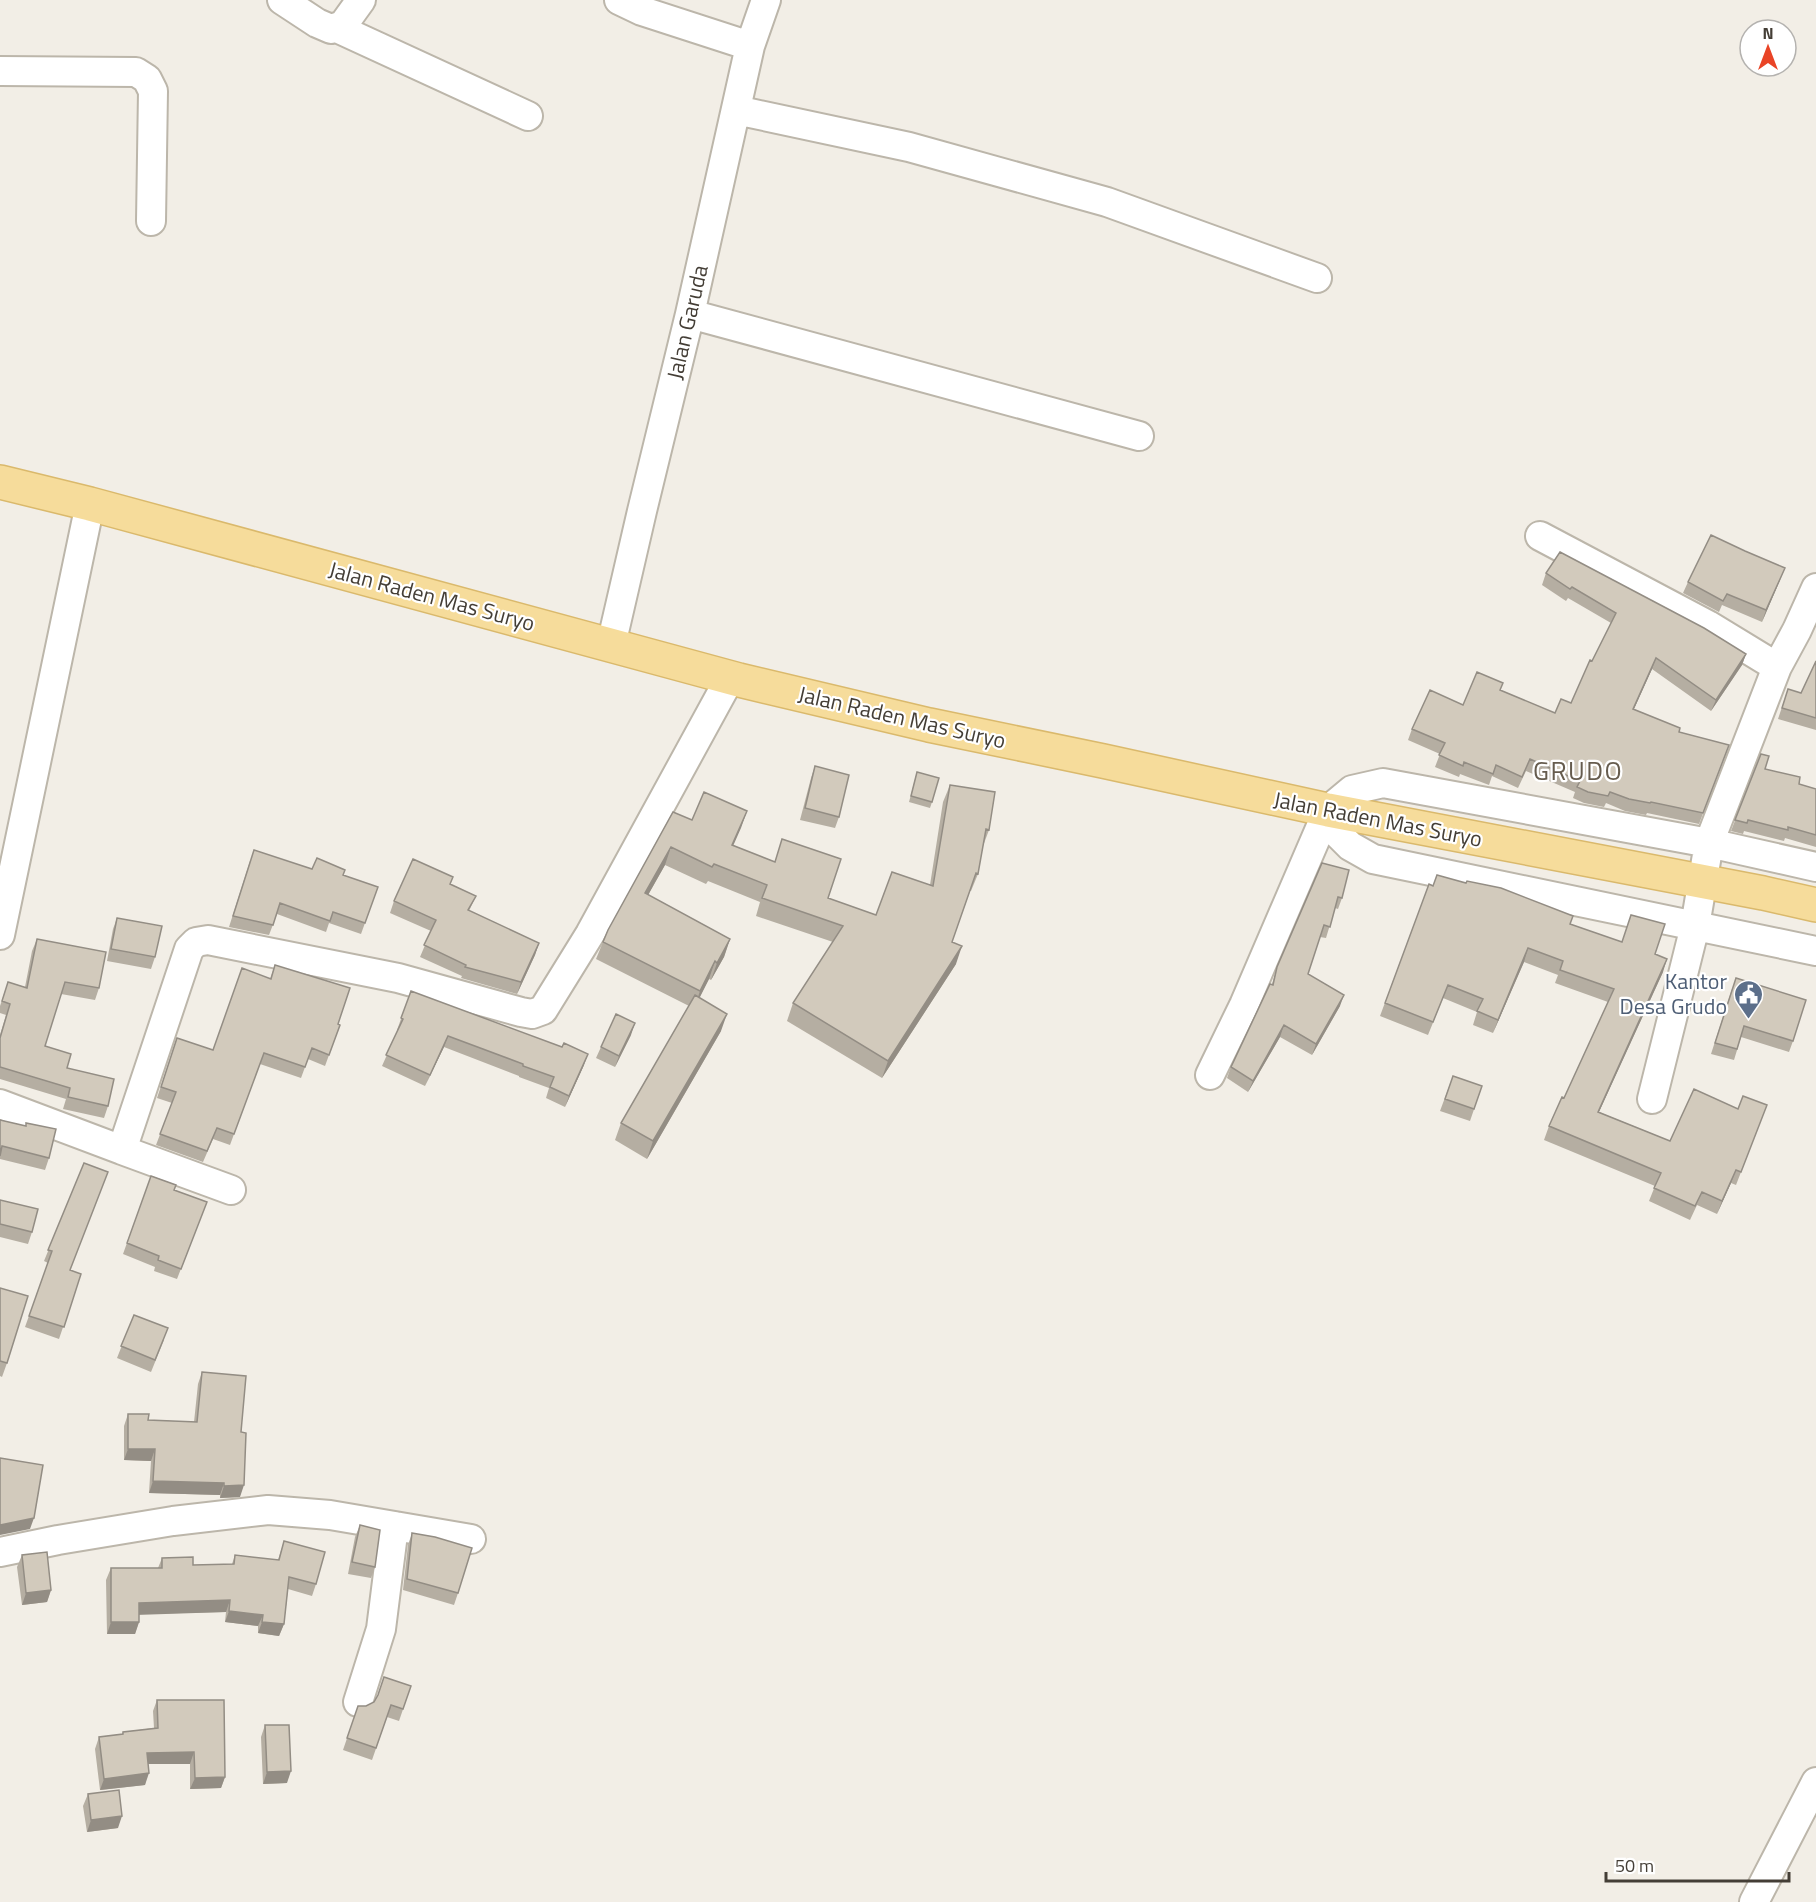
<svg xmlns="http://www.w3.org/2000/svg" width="1816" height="1902" viewBox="0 0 1816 1902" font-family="'Titillium Web',sans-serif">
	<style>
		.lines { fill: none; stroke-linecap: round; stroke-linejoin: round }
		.street-casing { stroke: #bcb6aa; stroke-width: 32 }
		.primary-casing { stroke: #dab96c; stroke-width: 36 }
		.street { stroke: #fff; stroke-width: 28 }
		.primary { stroke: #f6dc9b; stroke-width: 33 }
		.wall { fill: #b5aea2 }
		.shaded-wall { fill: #938d84 }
		.building { fill: #d2cabc; stroke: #938d84; stroke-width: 1.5 }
		.labels { text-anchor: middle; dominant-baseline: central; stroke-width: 4.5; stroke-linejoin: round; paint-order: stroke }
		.street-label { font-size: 22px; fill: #443e36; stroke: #fff }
		.service-label { font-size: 22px; fill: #4e5e75; stroke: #fff; text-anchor: end }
		.quarter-label { font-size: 26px; letter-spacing: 1.5px; fill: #665c4e; stroke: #fff }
	</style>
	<rect width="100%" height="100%" fill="#f2eee6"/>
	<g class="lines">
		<defs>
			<path id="street" d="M 282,0 L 317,23 L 331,29 L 343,25 L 361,0
				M 619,0 L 642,11 L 750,46
				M 337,28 L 528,116
				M 0,71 L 136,72 L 147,79 L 153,91 L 151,221
				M 736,110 L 909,147 L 1107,202 L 1317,278
				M 690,314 L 1139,436
				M 1540,536 L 1708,625 L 1777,667
				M 611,645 L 642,511 L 690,314 L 750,46 L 766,0
				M 1328,810 L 1338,834 L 1350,846 L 1373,859 L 1816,951
				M 0,935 L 90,504
				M 1210,1075 L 1244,1005 L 1328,810 L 1352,790 L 1383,783 L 1709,843 L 1816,867
				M 1652,1099 L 1695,926 L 1709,843 L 1777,667 L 1797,630 L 1816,588
				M 0,1104 L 122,1150 L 189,949 L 196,942 L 208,940 L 398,978 L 521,1012 L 532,1014 L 543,1010 L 590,934 L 730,678
				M 122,1150 L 231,1190
				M 0,1552 L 58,1540 L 173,1521 L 268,1510 L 330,1515 L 471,1539
				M 358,1702 L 381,1629 L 394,1526
				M 1754,1902 L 1816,1782"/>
			<path id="primary" d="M 0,482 L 90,504 L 739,680 L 929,725 L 1103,761 L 1328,810 L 1763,893 L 1816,905"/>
		</defs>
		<!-- street casing -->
		<use href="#street" class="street-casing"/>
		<!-- primary casing -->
		<use href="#primary" class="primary-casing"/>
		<!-- street -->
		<use href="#street" class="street"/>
		<!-- primary -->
		<use href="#primary" class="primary"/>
	</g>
	<!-- wall -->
	<path class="wall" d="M 1546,573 L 1746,654 L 1742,665 L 1711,711 L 1652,669 L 1634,709 L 1679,732 L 1729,745 L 1699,824 L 1647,813 L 1646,815 L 1625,811 L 1606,803 L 1604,807 L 1584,803 L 1573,798 L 1575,792 L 1526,771 L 1518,788 L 1492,776 L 1489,785 L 1460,774 L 1459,777 L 1435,767 L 1440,754 L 1408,740 L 1412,729 L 1463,705 L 1500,690 L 1555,713 L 1571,703 L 1611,623 L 1568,598 L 1566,601 L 1542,585 Z
		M 1780,580 L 1762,622 L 1722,605 L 1719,612 L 1683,593 L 1688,582 Z
		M 1816,661 L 1816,730 L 1778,719 L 1788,689 L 1801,693 Z
		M 1761,754 L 1765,769 L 1799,784 L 1816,789 L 1816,847 L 1785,838 L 1784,841 L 1744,831 L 1743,834 L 1731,831 Z
		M 815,766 L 839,817 L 835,828 L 800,820 L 811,778 Z
		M 917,772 L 932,802 L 930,808 L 909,802 Z
		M 950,785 L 989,830 L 983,846 L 978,874 L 971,891 L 970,891 L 952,942 L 956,964 L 882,1078 L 787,1021 L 793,1003 L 833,942 L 756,916 L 760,902 L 708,881 L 706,884 L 665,865 L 648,895 L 730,939 L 724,957 L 711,980 L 709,979 L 699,998 L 721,1031 L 647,1159 L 615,1140 L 621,1123 L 689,1006 L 596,959 L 603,942 L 692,820 L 747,811 L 733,845 L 828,898 L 876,915 L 930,885 L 943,802 Z
		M 250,861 L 312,869 L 343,875 L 378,887 L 361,934 L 329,923 L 326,932 L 277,914 L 269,935 L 229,927 Z
		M 1322,863 L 1342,898 L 1338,909 L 1335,908 L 1326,938 L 1320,937 L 1308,974 L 1340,1006 L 1312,1055 L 1280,1037 L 1248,1092 L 1227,1078 L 1231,1067 L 1272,984 L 1277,967 Z
		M 450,884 L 476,896 L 469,911 L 539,943 L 535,955 L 517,994 L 461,978 L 462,976 L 420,957 L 431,931 L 390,913 L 394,901 Z
		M 1429,884 L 1570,924 L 1655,954 L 1663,972 L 1599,1112 L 1670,1141 L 1738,1109 L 1767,1105 L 1736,1185 L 1731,1183 L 1717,1214 L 1697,1205 L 1690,1220 L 1649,1201 L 1655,1186 L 1544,1140 L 1549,1126 L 1564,1098 L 1608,1002 L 1555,983 L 1558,975 L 1524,962 L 1493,1033 L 1473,1025 L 1477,1012 L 1443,998 L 1428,1035 L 1380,1016 Z
		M 117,918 L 155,957 L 151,969 L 107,961 L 113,929 Z
		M 37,939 L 99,988 L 95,1000 L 61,994 L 45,1046 L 108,1106 L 104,1118 L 63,1109 L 66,1099 L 0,1079 L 0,1035 L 6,1015 L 0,1013 L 0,1006 L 8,982 L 25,987 L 32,951 Z
		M 275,965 L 340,1025 L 325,1066 L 308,1059 L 301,1078 L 260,1064 L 230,1145 L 213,1139 L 203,1162 L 156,1145 L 172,1103 L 157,1098 L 177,1038 L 213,1050 L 270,979 Z
		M 1732,989 L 1793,1041 L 1789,1052 L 1741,1037 L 1734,1060 L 1711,1054 Z
		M 411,991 L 584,1065 L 565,1107 L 546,1098 L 549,1088 L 519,1077 L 519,1076 L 444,1047 L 425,1086 L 382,1066 L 398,1030 L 397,1030 Z
		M 631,1035 L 615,1067 L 596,1058 L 601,1047 Z
		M 1453,1076 L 1482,1086 L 1470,1121 L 1440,1111 Z
		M 0,1120 L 49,1158 L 45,1170 L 0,1159 Z
		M 84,1163 L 70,1270 L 81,1274 L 59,1339 L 25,1327 L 48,1263 L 44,1261 Z
		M 151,1176 L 174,1190 L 207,1202 L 177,1279 L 154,1271 L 155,1267 L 123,1254 Z
		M 0,1200 L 32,1232 L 28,1244 L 0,1237 Z
		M 0,1288 L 7,1363 L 2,1377 L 0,1376 Z
		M 134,1315 L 164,1340 L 151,1372 L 117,1358 Z
		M 202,1372 L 241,1432 L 240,1497 L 220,1498 L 220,1495 L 149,1493 L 151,1461 L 124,1460 L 124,1426 L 128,1414 L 148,1420 L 194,1422 L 198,1384 Z
		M 360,1525 L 375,1567 L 371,1578 L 348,1574 L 355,1537 Z
		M 412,1533 L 458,1593 L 454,1605 L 403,1590 L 408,1545 Z
		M 284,1541 L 316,1584 L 312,1596 L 288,1589 L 284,1624 L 279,1636 L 258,1633 L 258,1626 L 225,1622 L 226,1612 L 139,1614 L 139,1622 L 135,1634 L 107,1634 L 106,1580 L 111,1568 L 158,1568 L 162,1558 L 193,1565 L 232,1564 L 235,1555 L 278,1560 Z
		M 22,1555 L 51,1590 L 47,1602 L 22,1605 L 17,1567 Z
		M 384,1677 L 411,1686 L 399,1721 L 387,1717 L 372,1760 L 343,1750 L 358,1706 L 366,1706 L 374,1702 L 377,1697 Z
		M 157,1700 L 225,1777 L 221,1788 L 190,1789 L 190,1764 L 148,1764 L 145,1785 L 100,1790 L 95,1749 L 99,1737 L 122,1734 L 123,1732 L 154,1728 L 153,1711 Z
		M 265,1725 L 287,1783 L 263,1784 L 261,1737 Z
		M 88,1794 L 118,1828 L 87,1832 L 83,1806 Z"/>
	<!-- shaded-wall -->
	<path class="shaded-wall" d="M 1785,568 L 1780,580 L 1762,622 L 1766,610 Z
		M 1746,654 L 1742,665 L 1711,711 L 1716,700 Z
		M 1656,658 L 1652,669 L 1629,720 L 1633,709 Z
		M 747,811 L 741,828 L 726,862 L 732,845 Z
		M 671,847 L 665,865 L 639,911 L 645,893 Z
		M 730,939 L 724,957 L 711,980 L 717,963 Z
		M 539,943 L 535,955 L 517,994 L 521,982 Z
		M 962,946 L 956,964 L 882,1078 L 888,1061 Z
		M 1528,948 L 1524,962 L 1493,1033 L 1498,1020 Z
		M 1667,959 L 1663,972 L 1593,1125 L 1598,1112 Z
		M 715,961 L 709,979 L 694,1009 L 700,991 Z
		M 1344,995 L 1340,1006 L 1312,1055 L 1316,1044 Z
		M 727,1014 L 721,1031 L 647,1159 L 653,1141 Z
		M 635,1023 L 631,1035 L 615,1067 L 619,1056 Z
		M 1284,1025 L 1280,1037 L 1248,1092 L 1253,1081 Z
		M 448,1036 L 444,1047 L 425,1086 L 430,1075 Z
		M 588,1054 L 584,1065 L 565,1107 L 569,1096 Z
		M 1736,1170 L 1731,1183 L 1717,1214 L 1722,1201 Z
		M 128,1449 L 155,1449 L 151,1461 L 124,1460 Z
		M 153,1481 L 224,1483 L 220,1495 L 149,1493 Z
		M 244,1485 L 240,1497 L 220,1498 L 224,1486 Z
		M 34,1518 L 30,1529 L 0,1535 L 0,1525 Z
		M 51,1590 L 47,1602 L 22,1605 L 26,1593 Z
		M 230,1600 L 226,1612 L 135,1615 L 139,1603 Z
		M 229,1611 L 263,1615 L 258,1626 L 225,1622 Z
		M 111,1622 L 139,1622 L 135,1634 L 107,1634 Z
		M 262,1622 L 284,1624 L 279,1636 L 258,1633 Z
		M 194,1752 L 190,1764 L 142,1764 L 147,1753 Z
		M 291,1771 L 287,1783 L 263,1784 L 267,1772 Z
		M 149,1773 L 145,1785 L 100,1790 L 104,1779 Z
		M 225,1777 L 221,1788 L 190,1789 L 195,1778 Z
		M 122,1816 L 118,1828 L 87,1832 L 91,1820 Z"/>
	<!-- building -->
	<path class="building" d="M 1711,535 L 1745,551 L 1785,568 L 1766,610 L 1727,594 L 1723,601 L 1688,582 Z
		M 1560,552 L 1704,628 L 1746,654 L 1716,700 L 1656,658 L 1633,709 L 1680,728 L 1679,732 L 1729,745 L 1703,813 L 1651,802 L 1650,803 L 1629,799 L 1610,792 L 1608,796 L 1588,792 L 1577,787 L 1580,781 L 1530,759 L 1522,777 L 1496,765 L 1493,774 L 1464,762 L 1463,766 L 1439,755 L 1445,743 L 1412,729 L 1430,690 L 1463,705 L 1477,672 L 1503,683 L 1500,690 L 1555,713 L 1561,699 L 1571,703 L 1590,660 L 1592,661 L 1616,613 L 1572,587 L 1570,589 L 1546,573 Z
		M 1816,661 L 1816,718 L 1782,708 L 1788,689 L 1801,693 Z
		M 1761,754 L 1769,756 L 1765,769 L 1800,777 L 1799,784 L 1816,789 L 1816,835 L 1788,827 L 1788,830 L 1748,820 L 1747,823 L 1735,820 Z
		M 815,766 L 849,775 L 839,817 L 805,808 Z
		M 917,772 L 939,778 L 932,802 L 911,796 Z
		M 950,785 L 995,792 L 989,830 L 986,829 L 978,874 L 976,873 L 952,942 L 962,946 L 888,1061 L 793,1003 L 843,926 L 762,898 L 767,885 L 714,864 L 712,867 L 671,847 L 645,893 L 730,939 L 717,963 L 715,961 L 700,991 L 603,942 L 608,930 L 673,812 L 692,820 L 704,792 L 747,811 L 732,845 L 775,862 L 782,839 L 841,859 L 828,898 L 876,915 L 892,872 L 933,886 Z
		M 254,850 L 312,869 L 317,858 L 345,870 L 343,875 L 378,887 L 365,923 L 333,912 L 330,921 L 280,903 L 273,925 L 233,916 Z
		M 413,859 L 453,877 L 450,884 L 476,896 L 468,910 L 539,943 L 521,982 L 465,967 L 466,965 L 424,945 L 436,920 L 394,901 Z
		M 1322,863 L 1349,870 L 1342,898 L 1338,897 L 1330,927 L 1324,925 L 1308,974 L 1344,995 L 1316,1044 L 1284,1025 L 1253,1081 L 1231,1067 L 1270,984 L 1273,985 L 1277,967 Z
		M 1437,875 L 1466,883 L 1467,881 L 1501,888 L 1573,916 L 1570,924 L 1622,942 L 1631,915 L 1665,924 L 1655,954 L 1667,959 L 1598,1112 L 1670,1141 L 1694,1089 L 1738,1109 L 1743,1096 L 1767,1105 L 1741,1172 L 1736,1170 L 1722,1201 L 1702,1192 L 1695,1206 L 1654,1188 L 1661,1173 L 1549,1126 L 1562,1097 L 1564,1098 L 1614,989 L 1560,970 L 1563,961 L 1528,948 L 1498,1020 L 1477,1011 L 1483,999 L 1448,985 L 1433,1022 L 1385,1003 L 1429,884 L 1433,886 Z
		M 117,918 L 162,926 L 155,957 L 111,949 Z
		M 37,939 L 106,952 L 99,988 L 65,982 L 45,1046 L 71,1054 L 67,1068 L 114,1079 L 108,1106 L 68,1097 L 70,1088 L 0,1067 L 0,1038 L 10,1004 L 2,1001 L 8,982 L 27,988 Z
		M 275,965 L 350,988 L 338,1024 L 340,1025 L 329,1055 L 312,1048 L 305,1067 L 264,1053 L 234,1134 L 217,1128 L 207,1151 L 160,1134 L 176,1092 L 161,1087 L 177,1038 L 213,1050 L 242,968 L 271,979 Z
		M 1736,978 L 1806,1000 L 1793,1041 L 1744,1026 L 1737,1049 L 1715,1043 Z
		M 411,991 L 562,1047 L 564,1043 L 588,1054 L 569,1096 L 550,1087 L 554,1077 L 523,1066 L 523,1064 L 448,1036 L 430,1075 L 386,1055 L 403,1019 L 401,1018 Z
		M 695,995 L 727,1014 L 653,1141 L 621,1123 Z
		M 616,1014 L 635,1023 L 619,1056 L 601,1047 Z
		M 1453,1076 L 1482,1086 L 1474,1109 L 1445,1099 Z
		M 0,1120 L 26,1126 L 26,1123 L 56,1129 L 49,1158 L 2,1146 L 0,1156 Z
		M 84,1163 L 108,1172 L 70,1270 L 81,1274 L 64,1327 L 29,1316 L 52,1251 L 48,1250 Z
		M 151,1176 L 176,1185 L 174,1190 L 207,1202 L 181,1269 L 158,1260 L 159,1256 L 127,1243 Z
		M 0,1200 L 38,1209 L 32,1232 L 0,1224 Z
		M 0,1288 L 28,1296 L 7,1363 L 0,1361 Z
		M 134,1315 L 168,1328 L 155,1360 L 121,1346 Z
		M 202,1372 L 246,1376 L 241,1432 L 246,1433 L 244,1485 L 224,1486 L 224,1483 L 153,1481 L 155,1449 L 128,1449 L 128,1414 L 149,1414 L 148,1420 L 197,1422 Z
		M 0,1458 L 43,1465 L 34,1518 L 0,1525 Z
		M 360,1525 L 380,1530 L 375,1567 L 352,1562 Z
		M 412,1533 L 435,1537 L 472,1548 L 458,1593 L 407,1579 Z
		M 284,1541 L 325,1552 L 316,1584 L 289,1577 L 284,1624 L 262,1622 L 263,1615 L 229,1611 L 230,1600 L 139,1603 L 139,1622 L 111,1622 L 111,1568 L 162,1568 L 162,1558 L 193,1557 L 193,1565 L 234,1564 L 235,1555 L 279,1560 Z
		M 47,1552 L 51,1590 L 26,1593 L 22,1555 Z
		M 384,1677 L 411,1686 L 403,1709 L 391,1705 L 376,1748 L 347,1738 L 358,1706 L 366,1706 L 374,1702 L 378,1695 Z
		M 157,1700 L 224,1700 L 225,1777 L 195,1778 L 194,1752 L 147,1753 L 149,1773 L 104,1779 L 99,1737 L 123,1734 L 123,1732 L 158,1728 Z
		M 265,1725 L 289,1725 L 291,1771 L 267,1772 Z
		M 119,1790 L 122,1816 L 91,1820 L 88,1794 Z"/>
	<!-- icons -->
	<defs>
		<symbol id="civic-pin" viewBox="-11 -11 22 30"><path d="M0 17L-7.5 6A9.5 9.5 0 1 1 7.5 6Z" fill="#5c6f8a" stroke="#fff"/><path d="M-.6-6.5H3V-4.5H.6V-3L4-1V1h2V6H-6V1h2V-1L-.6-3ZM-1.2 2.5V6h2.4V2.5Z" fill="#fff"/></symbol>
	</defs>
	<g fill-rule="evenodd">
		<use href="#civic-pin" x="1732" y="978" width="33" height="45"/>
	</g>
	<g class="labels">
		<!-- street labels -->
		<g class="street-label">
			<text transform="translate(687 322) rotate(-77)">Jalan Garuda</text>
			<text transform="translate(432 596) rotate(15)">Jalan Raden Mas Suryo</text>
			<text transform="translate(902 717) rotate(13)">Jalan Raden Mas Suryo</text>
			<text transform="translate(1378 819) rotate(11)">Jalan Raden Mas Suryo</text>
		</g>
		<!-- service labels -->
		<g class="service-label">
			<text x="1727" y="981">Kantor<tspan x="1727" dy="25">Desa Grudo</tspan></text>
		</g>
		<!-- quarter labels -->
		<g class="quarter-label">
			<text x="1578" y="770">GRUDO</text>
		</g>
	</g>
	<!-- north arrow -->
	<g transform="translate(1768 48)"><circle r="28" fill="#ffffff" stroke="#b4b2af" stroke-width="1.5"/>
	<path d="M0-4.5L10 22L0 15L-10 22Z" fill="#e94426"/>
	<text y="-9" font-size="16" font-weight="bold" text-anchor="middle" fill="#443e36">N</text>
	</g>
	<!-- scale -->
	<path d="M1606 1872v9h183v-9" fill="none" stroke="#443e36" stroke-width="3"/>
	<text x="1615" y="1872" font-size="18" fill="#443e36" stroke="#ffffff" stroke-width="4.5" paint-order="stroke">50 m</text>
</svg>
